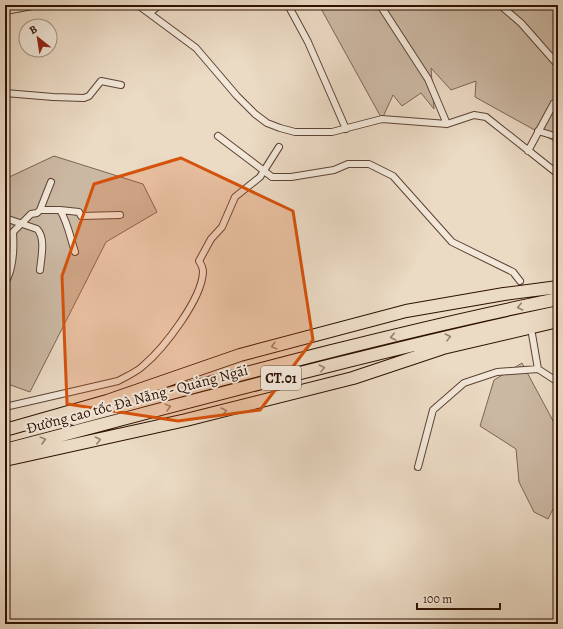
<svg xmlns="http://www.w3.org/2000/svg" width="563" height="629" viewBox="0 0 563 629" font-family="Alegreya,serif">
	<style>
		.green { fill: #cbb8a3; stroke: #7c6454 }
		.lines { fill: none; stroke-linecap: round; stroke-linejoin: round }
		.minor-tunnel { stroke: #c5b29e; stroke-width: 6; stroke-dasharray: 6 3; stroke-linecap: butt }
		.minor-casing { stroke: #5d4334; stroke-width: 8 }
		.motorway-casing { stroke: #2e1104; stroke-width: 14 }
		.minor { stroke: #f2e7d9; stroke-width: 6 }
		.motorway { stroke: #ebdac4; stroke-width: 12 }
		.oneway { stroke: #96806e }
		.marked { fill: #d5520b; fill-opacity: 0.2; stroke: #d5520b; stroke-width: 3; stroke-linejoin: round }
		.labels { text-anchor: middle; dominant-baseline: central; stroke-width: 4; stroke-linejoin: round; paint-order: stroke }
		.shield { fill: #f2e7d9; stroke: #695144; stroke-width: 1 }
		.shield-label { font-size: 14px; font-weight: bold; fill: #2e1104 }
		.street-label { font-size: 15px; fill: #2e1104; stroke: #f2e7d9 }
	</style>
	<rect width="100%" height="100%" fill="#ebdac4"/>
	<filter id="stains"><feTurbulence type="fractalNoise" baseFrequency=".005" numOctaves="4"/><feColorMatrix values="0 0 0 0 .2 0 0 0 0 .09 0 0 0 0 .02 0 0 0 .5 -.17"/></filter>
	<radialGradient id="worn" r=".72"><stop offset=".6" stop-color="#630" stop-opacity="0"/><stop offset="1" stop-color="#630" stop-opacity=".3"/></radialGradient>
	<!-- green -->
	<path class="green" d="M 319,5 L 558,5 L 558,143 L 475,97 L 476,81 L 451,90 L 431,68 L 434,109 L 421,93 L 402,106 L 393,95 L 382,119 Z
		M 54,156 L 143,184 L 157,212 L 106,242 L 30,392 L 5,383 L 5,179 Z
		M 522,363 L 558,430 L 558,499 L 548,519 L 534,512 L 519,482 L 516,449 L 480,426 L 494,380 Z"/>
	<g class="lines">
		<!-- minor-tunnel -->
		<path class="minor-tunnel" d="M 520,281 L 529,320"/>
		<defs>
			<path id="minor" d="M 138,5 L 196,48 L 237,96 L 255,114 L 267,123 L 280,128 L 295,132 L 332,132 L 382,119 L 447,124 L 474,115 L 486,117 L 558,174
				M 288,5 L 308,42 L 346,129
				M 380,5 L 428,79 L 447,124
				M 500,5 L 521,23 L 558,65
				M 5,11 L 38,5
				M 150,13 L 159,5
				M 5,93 L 53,97 L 84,98 L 89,96 L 101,81 L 121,85
				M 538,131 L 558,137
				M 218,136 L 272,177 L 291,177 L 334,170 L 348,164 L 369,164 L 393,176 L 452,242 L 513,272 L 520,281
				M 528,151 L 554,103 L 558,101
				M 40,210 L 51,182
				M 60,210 L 79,212 L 81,216 L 120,215
				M 5,218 L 37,229 C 46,238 41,258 40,270
				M 5,283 C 13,270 14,248 13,232 L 31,214 L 37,213 L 40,210 L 60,210 C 68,223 70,237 75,252
				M 532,334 L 538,369 L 558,382
				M 5,407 L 118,381 C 127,376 137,372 144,365 C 164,348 202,299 203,272 C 203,269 201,264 199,261 L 211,239 L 222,227 L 235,197 L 260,177 L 279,147
				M 418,467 L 433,410 L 464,383 L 497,372 L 538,369"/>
			<path id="motorway" d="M 74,419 C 234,376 395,332 558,299
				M 5,430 L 107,401 L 240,355 L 406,311 L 504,294 L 558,287
				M 5,450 C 189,402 372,352 558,312
				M 5,460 L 186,420 L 353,378 L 443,348 L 558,321"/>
		</defs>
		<!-- minor casing -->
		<use href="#minor" class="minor-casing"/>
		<!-- motorway casing -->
		<use href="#motorway" class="motorway-casing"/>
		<!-- minor -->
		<use href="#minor" class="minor"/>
		<!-- motorway -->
		<use href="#motorway" class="motorway"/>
	</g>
	<!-- one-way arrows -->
	<defs><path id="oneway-chevron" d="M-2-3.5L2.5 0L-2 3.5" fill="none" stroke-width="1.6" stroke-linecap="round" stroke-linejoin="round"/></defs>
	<g class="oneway">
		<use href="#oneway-chevron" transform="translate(520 307) rotate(168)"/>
		<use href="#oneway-chevron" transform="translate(393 337) rotate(167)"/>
		<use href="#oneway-chevron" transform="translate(448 337) rotate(-14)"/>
		<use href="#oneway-chevron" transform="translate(274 346) rotate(165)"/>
		<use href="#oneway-chevron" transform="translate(322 368) rotate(-14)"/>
		<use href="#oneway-chevron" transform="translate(168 407) rotate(-15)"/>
		<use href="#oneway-chevron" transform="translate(224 411) rotate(-14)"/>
		<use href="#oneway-chevron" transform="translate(43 440) rotate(-15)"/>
		<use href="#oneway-chevron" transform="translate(98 440) rotate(-13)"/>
	</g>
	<!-- marked area -->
	<path class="marked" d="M 181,158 L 293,211 L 313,340 L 260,410 L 178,421 L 67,404 L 62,276 L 94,184 Z"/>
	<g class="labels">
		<!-- shield labels -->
		<rect class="shield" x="261" y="366" width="40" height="24" rx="3"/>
		<g class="shield-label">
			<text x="281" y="378">CT.01</text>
		</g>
		<!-- street labels -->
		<g class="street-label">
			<text transform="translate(137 399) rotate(-15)">Đường cao tốc Đà Nẵng - Quảng Ngãi</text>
		</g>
	</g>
	<!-- margin -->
	<rect width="563" height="629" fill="none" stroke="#ebdac4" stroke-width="20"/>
	<rect x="6" y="6" width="551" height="617" fill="none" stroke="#2e1104" stroke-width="2"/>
	<rect x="10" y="10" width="543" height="609" fill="none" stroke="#2e1104"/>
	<!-- north arrow -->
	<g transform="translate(38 38) rotate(330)"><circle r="19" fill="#f2e7d9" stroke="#a49184"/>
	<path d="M0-3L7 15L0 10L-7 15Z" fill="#8f2418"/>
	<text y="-6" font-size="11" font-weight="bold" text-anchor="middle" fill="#2e1104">B</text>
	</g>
	<!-- scale -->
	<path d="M417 603v6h83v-6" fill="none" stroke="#2e1104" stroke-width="2"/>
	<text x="423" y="603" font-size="12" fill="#2e1104" stroke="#f2e7d9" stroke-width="3" paint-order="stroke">100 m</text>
	<rect width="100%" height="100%" filter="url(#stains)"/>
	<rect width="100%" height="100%" fill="url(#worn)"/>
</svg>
